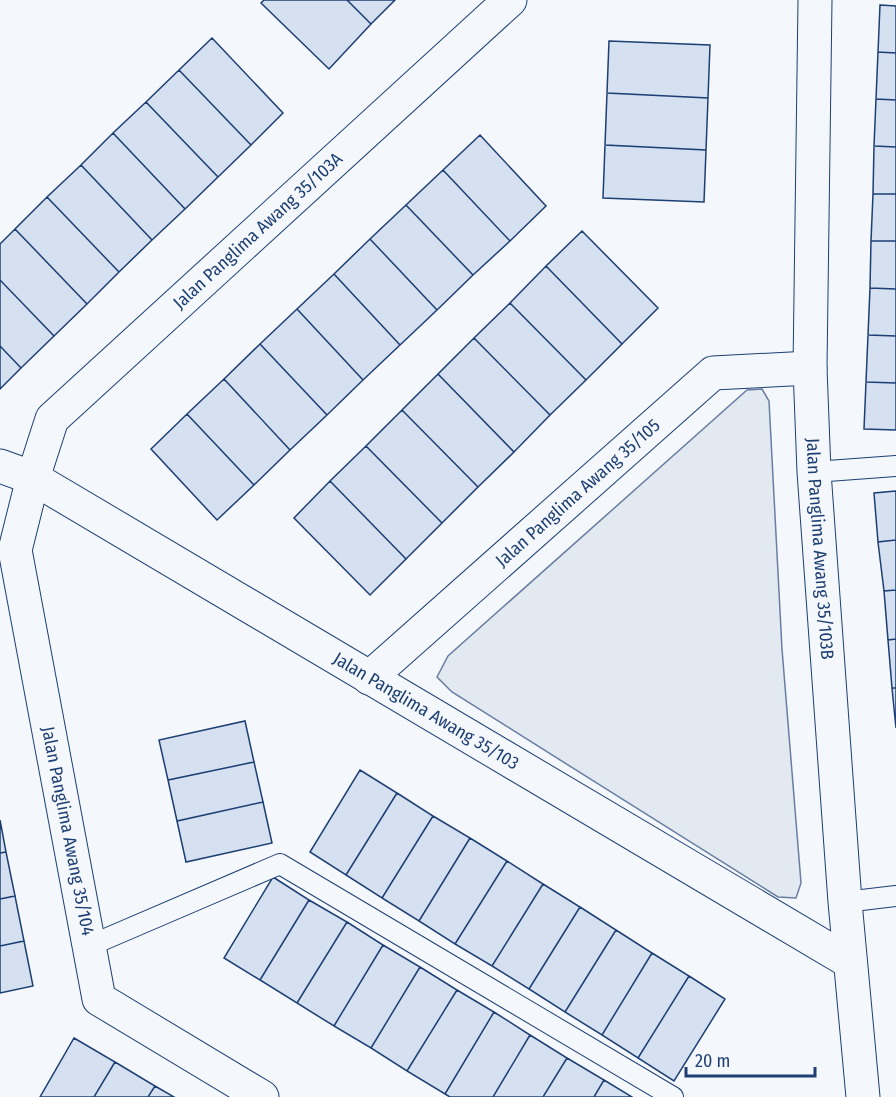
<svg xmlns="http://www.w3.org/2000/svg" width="896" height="1097" viewBox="0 0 896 1097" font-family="'Fira Sans Condensed',sans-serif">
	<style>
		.green { fill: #e3e9f0; stroke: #687fa3; stroke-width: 1.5 }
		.building { fill: #d5e0f0; stroke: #1d3f73; stroke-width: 1.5 }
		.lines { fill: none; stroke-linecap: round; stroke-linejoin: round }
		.service-casing { stroke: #1d3f73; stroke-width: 22 }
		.minor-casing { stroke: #1d3f73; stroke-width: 35 }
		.service { stroke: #f4f7fb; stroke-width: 20 }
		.minor { stroke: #f4f7fb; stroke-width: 33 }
		.labels { text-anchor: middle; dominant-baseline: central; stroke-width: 4.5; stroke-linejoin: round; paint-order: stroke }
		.street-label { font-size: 18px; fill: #1d3f73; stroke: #f4f7fb }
	</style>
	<rect width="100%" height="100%" fill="#f4f7fb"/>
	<!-- green -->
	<path class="green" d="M 762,389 L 769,401 L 782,649 L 801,883 L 796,898 L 778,897 L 452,692 L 437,677 L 448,656 L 747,390 Z"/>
	<!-- building -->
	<path class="building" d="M 264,0 L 347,0 L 371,24 L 329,69 L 261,3 Z
		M 347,0 L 395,0 L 371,24 Z
		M 880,5 L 896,6 L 896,53 L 878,52 Z
		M 212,38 L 283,113 L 251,145 L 179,70 Z
		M 609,41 L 710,45 L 708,98 L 607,93 Z
		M 878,52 L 896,53 L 896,100 L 876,99 Z
		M 179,70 L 251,145 L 218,177 L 146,102 Z
		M 607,93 L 708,98 L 706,150 L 605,145 Z
		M 876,99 L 896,100 L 896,147 L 874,146 Z
		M 146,102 L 218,177 L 185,209 L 113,133 Z
		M 113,133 L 185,209 L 152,240 L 81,165 Z
		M 480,135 L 546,206 L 510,241 L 443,170 Z
		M 605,145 L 706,150 L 704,202 L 603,198 Z
		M 874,146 L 896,147 L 896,194 L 873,194 Z
		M 81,165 L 152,240 L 119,272 L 47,197 Z
		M 443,170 L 510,241 L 473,275 L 406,205 Z
		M 873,194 L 896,194 L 896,241 L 871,241 Z
		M 47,197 L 119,272 L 87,304 L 15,229 Z
		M 406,205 L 473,275 L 437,310 L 370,239 Z
		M 15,229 L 87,304 L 54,336 L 0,280 L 0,244 Z
		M 582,231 L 658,308 L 622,344 L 546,266 Z
		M 370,239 L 437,310 L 400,345 L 334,274 Z
		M 871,241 L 896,241 L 896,289 L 870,288 Z
		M 546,266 L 622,344 L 586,380 L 510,303 Z
		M 334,274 L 400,345 L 363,380 L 297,309 Z
		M 0,280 L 54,336 L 21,368 L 0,346 Z
		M 870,288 L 896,289 L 896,336 L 868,335 Z
		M 510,303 L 586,380 L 550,415 L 474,338 Z
		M 297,309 L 363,380 L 327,415 L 260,344 Z
		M 868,335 L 896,336 L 896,383 L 866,382 Z
		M 474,338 L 550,415 L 514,452 L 438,374 Z
		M 260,344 L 327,415 L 290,450 L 224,379 Z
		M 0,346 L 21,368 L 0,389 Z
		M 438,374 L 514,452 L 478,487 L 402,410 Z
		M 224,379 L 290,450 L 254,485 L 187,414 Z
		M 866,382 L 896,383 L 896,430 L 864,429 Z
		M 402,410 L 478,487 L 442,523 L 366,446 Z
		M 187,414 L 254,485 L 217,520 L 151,449 Z
		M 366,446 L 442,523 L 406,559 L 330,481 Z
		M 330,481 L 406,559 L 370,595 L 294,518 Z
		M 896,491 L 896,540 L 878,542 L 874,493 Z
		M 896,540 L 896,590 L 884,591 L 878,542 Z
		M 896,590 L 896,639 L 888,640 L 884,591 Z
		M 896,639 L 896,688 L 892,688 L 888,640 Z
		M 892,688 L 896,688 L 896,728 Z
		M 245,721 L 254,762 L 168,780 L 159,740 Z
		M 254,762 L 263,802 L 177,821 L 168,780 Z
		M 360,770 L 397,793 L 346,875 L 310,852 Z
		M 397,793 L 433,816 L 382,898 L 346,875 Z
		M 263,802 L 272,843 L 186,862 L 177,821 Z
		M 433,816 L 470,838 L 419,921 L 382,898 Z
		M 0,820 L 6,852 L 0,853 Z
		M 470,838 L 507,861 L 455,944 L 419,921 Z
		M 6,852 L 15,896 L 0,899 L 0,853 Z
		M 507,861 L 543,884 L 492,966 L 455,944 Z
		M 273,877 L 309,900 L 260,980 L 224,958 Z
		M 543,884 L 580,907 L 529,989 L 492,966 Z
		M 15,896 L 24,941 L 0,946 L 0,899 Z
		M 309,900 L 347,922 L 297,1003 L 260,980 Z
		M 580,907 L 616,930 L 565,1012 L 529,989 Z
		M 347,922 L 383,945 L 334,1026 L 297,1003 Z
		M 616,930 L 652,953 L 602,1035 L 565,1012 Z
		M 24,941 L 33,986 L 0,993 L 0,946 Z
		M 383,945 L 420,967 L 371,1048 L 334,1026 Z
		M 652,953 L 689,976 L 638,1058 L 602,1035 Z
		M 420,967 L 457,990 L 407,1071 L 371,1048 Z
		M 689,976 L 725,999 L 674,1081 L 638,1058 Z
		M 457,990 L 494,1012 L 445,1094 L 407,1071 Z
		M 494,1012 L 530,1035 L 493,1097 L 450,1097 L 445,1094 Z
		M 530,1035 L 567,1058 L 543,1097 L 493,1097 Z
		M 74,1038 L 115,1062 L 94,1097 L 40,1097 Z
		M 567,1058 L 604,1080 L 594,1097 L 543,1097 Z
		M 115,1062 L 155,1086 L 148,1097 L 94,1097 Z
		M 604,1080 L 632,1097 L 594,1097 Z
		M 155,1086 L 174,1097 L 148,1097 Z"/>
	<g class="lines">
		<defs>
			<path id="service" d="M 814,472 L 896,466
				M 845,902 L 896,896
				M 89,946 L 280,864 L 673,1097"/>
			<g id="minor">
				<path id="s1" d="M 815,0 L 810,368 L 814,472 L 845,902 L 863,1097"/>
				<path id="s2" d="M 0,466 L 33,478 L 850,962"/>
				<path id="s3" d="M 369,678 L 713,373 L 810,368"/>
				<path id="s4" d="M 262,1097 L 99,999 L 15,550 L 33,478 L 52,419 L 510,0"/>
			</g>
		</defs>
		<!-- service casing -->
		<use href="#service" class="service-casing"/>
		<!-- minor casing -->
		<use href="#minor" class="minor-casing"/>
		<!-- service -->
		<use href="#service" class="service"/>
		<!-- minor -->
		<use href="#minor" class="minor"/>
	</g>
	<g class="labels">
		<!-- street labels -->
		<g class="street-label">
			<text stroke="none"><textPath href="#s4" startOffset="1062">Jalan Panglima Awang 35/103A</textPath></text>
			<text stroke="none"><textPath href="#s3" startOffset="279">Jalan Panglima Awang 35/105</textPath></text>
			<text stroke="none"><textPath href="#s1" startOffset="549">Jalan Panglima Awang 35/103B</textPath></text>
			<text stroke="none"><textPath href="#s2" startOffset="492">Jalan Panglima Awang 35/103</textPath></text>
			<text transform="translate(68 831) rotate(79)">Jalan Panglima Awang 35/104</text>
		</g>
	</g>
	<!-- scale -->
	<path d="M686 1067v9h129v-9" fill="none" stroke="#1d3f73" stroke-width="3"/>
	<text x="695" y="1067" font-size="18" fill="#1d3f73" stroke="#f4f7fb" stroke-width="4.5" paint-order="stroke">20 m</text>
</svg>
